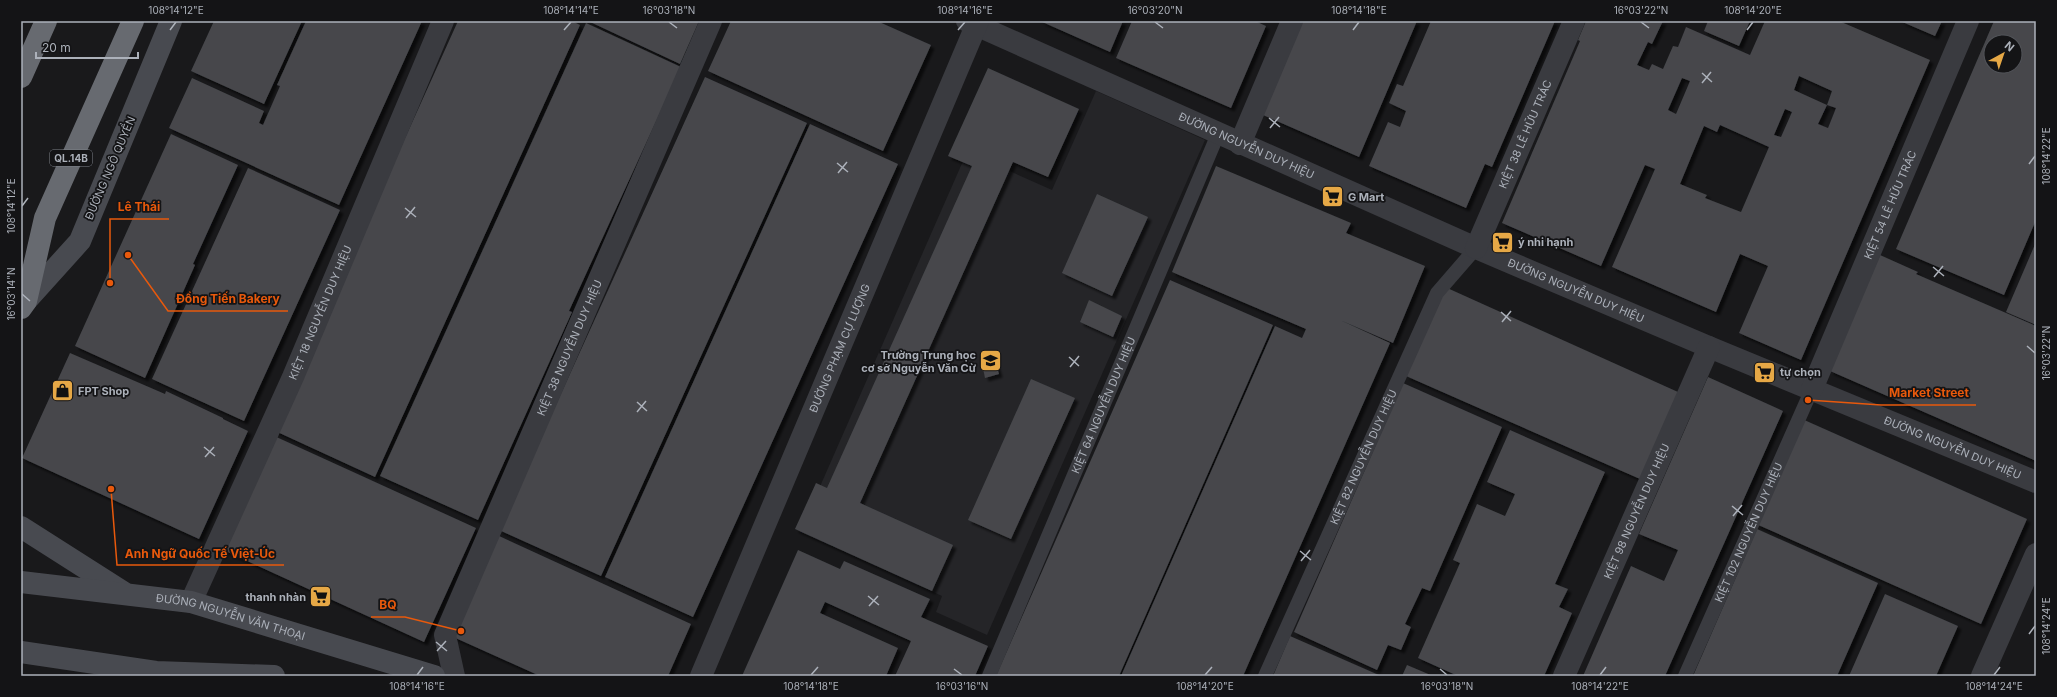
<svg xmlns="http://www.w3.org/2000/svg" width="2057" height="697" viewBox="0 0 2057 697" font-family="Inter,sans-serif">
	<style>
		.built { fill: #252528 }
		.building { fill: #46474b; fill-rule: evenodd; filter: url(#shadow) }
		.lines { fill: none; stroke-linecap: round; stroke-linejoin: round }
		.lane { stroke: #3a3b40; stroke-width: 14 }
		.street { stroke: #3a3b40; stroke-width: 22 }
		.secondary { stroke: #484a50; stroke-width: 22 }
		.highway { stroke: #676a70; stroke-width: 22 }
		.ticks { fill: none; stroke: #acb1ba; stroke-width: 1.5 }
		.labels { text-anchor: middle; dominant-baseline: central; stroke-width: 3.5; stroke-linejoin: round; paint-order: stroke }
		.shield { fill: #141416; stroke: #7e8289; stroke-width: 1 }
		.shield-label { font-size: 10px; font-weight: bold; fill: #acb1ba }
		.street-label { font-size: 11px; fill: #acb1ba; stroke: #141416 }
		.poi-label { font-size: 11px; font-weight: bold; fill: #acb1ba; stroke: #141416; text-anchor: start }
		.leader { fill: none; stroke: #e8590c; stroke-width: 1.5 }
		.callout-dot { fill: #e8590c; stroke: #141416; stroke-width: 1.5 }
		.callout-label { font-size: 12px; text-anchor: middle; font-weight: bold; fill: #e8590c; stroke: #141416; stroke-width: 3.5; stroke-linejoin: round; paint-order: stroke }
		.neatline { fill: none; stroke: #acb1ba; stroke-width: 1.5 }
		.ticks-label { font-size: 10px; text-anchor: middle; fill: #acb1ba }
	</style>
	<defs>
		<filter id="shadow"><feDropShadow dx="3.5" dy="3.5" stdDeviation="1" flood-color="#0009"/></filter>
	</defs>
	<rect width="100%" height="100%" fill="#19191b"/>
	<!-- built -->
	<path class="built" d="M 1096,91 L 1205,140 L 987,635 L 936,612 L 942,596 L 800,532 L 967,152 L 1052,190 Z"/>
	<!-- building -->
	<path class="building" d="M 214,21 L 302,21 L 264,104 L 191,71 Z
		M 306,21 L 422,21 L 339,205 L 169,128 L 192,78 L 264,111 L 259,123 L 263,125 L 280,86 L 277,85 Z
		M 458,21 L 572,21 L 580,25 L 375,477 L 273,430 Z
		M 588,21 L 699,21 L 680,64 Z
		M 731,21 L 877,21 L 931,45 L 883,151 L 708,71 Z
		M 1040,21 L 1123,21 L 1110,52 Z
		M 1132,21 L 1255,21 L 1266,26 L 1231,108 L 1116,58 Z
		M 1303,21 L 1417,21 L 1359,157 L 1263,115 Z
		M 1431,21 L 1555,21 L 1492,167 L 1485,164 L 1466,208 L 1369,166 L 1388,122 L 1400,127 L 1406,111 L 1389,103 L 1397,84 L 1403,86 Z
		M 1586,21 L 1663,21 L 1652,44 L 1648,42 L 1637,65 L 1649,70 L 1652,64 L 1663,69 L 1673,46 L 1678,47 L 1686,27 L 1750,55 L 1765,21 L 1839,21 L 1930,60 L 1801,360 L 1739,333 L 1768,266 L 1740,254 L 1716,312 L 1612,267 L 1655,169 L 1645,165 L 1601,266 L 1502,223 L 1580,41 L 1578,40 ZM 1799,76 L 1832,91 L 1827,105 L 1836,108 L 1828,128 L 1818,124 L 1827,105 L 1794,90 ZM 1682,78 L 1690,81 L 1676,114 L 1668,110 ZM 1785,109 L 1792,112 L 1781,137 L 1774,135 ZM 1720,125 L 1769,147 L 1741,212 L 1705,198 L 1707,195 L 1680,184 L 1704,126 L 1717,132 Z
		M 1708,21 L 1750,21 L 1739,46 L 1704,31 Z
		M 1900,21 L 1942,21 L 1935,36 Z
		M 1994,21 L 2036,21 L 2036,220 L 2004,295 L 1896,249 ZM 1991,42 L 2015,42 L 2015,66 L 1991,66 Z
		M 586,23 L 681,67 L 569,311 L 572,312 L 478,520 L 380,476 Z
		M 988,68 L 1079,109 L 1048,177 L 1013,162 L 860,503 L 953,545 L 932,591 L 795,529 L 816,483 L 827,488 L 972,166 L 948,156 Z
		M 705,77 L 807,123 L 601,576 L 499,530 Z
		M 810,124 L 898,164 L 693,617 L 605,577 Z
		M 171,134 L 238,165 L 193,264 L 195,265 L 145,378 L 75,346 Z
		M 1216,166 L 1351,223 L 1346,233 L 1425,266 L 1393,343 L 1340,320 L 1390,343 L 1243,676 L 1121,676 L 1275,326 L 1302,338 L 1306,329 L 1172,272 Z
		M 248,168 L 340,210 L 244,421 L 152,379 Z
		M 1097,194 L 1148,217 L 1112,296 L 1062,273 Z
		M 2036,242 L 2036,325 L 2006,312 Z
		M 1880,255 L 1918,272 L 1916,274 L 2036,326 L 2036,461 L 1830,371 Z
		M 1170,280 L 1273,325 L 1238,405 L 1119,676 L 996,676 Z
		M 1445,287 L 1678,392 L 1640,479 L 1406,376 Z
		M 1089,300 L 1122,316 L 1113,337 L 1080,322 Z
		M 70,353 L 165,394 L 166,391 L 223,418 L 223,419 L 248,431 L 199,539 L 22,458 Z
		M 995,360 L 999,374 L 985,378 L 982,363 Z
		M 1708,377 L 1783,411 L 1665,676 L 1583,676 L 1631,566 L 1664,581 L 1678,550 L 1639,534 Z
		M 1031,379 L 1075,398 L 1011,539 L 968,520 Z
		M 1403,383 L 1502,427 L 1430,591 L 1422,588 L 1405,624 L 1411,627 L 1401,650 L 1388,645 L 1377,670 L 1294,632 Z
		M 1802,419 L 2027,519 L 1981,624 L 1756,524 Z
		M 1510,430 L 1605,472 L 1555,584 L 1568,589 L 1559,607 L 1572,613 L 1544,676 L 1458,676 L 1418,658 L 1460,563 L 1453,560 L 1477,504 L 1505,516 L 1515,494 L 1487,482 Z
		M 272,435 L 476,528 L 424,642 L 221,549 Z
		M 1757,529 L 1878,583 L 1837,676 L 1693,676 Z
		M 497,535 L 691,624 L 668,676 L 540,676 L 451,636 Z
		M 798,550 L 840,569 L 844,561 L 930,599 L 921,617 L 988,646 L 975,676 L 895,676 L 911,641 L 825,602 L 820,613 L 898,648 L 886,676 L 742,676 Z
		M 1885,594 L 1958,626 L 1936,676 L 1849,676 Z
		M 1290,636 L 1381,676 L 1273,676 Z
		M 1407,665 L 1433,676 L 1402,676 Z"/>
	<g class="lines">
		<!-- lane -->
		<g class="lane">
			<path id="s1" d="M 989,676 L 1218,134"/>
			<path id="s2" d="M 1265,676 L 1437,293 L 1476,248"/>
			<path id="s3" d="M 1685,676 L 1812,389"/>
		</g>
		<!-- street -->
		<g class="street">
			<path id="s4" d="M 967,21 L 1476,248 L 1709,347 L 2036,482"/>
			<path d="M 1240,144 L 1292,21"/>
			<path id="s5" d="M 1476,248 L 1574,21"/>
			<path id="s6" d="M 1812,389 L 1968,21"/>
			<path id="s7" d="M 191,602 L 293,377 L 443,21"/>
			<path id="s8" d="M 454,676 L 445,635 L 711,21"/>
			<path id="s9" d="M 701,676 L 978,21"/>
			<path id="s10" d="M 1564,676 L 1709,347"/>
			<path d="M 1982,676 L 2036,554"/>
		</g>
		<!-- secondary -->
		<g class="secondary">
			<path d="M 26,301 L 80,241 L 171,21"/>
			<path d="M 21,527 L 123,592"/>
			<path id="s11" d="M 21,582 L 191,602 L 434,676"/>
			<path d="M 21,652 L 156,672 L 274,676"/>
		</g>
		<!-- highway -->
		<path class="highway" d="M 21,77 L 46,21
			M 21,308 L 26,301 L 45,218 L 133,21"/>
	</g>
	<!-- ticks -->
	<path class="ticks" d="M 669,22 L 677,28M 1155,22 L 1163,28M 1641,22 L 1649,28M 170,30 L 176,22M 564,30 L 571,22M 958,30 L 965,22M 1353,30 L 1359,22M 1747,30 L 1753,22M 1702,73 L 1712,82M 1702,83 L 1711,72M 1269,118 L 1280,127M 1270,128 L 1279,117M 837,163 L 848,172M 2029,164 L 2035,156M 838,173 L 847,162M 22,206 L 28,198M 405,208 L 416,217M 406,218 L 415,207M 1933,267 L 1944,276M 1934,277 L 1943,266M 22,294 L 30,301M 1501,312 L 1511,321M 1502,322 L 1511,311M 2027,346 L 2035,353M 1069,357 L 1079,366M 1070,367 L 1079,356M 637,402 L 647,411M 637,412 L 646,401M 204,447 L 215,456M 205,457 L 214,447M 1732,506 L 1743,515M 1733,516 L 1742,505M 1300,551 L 1311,560M 1301,561 L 1310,550M 868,596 L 879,605M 869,606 L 878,596M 2029,634 L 2035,626M 436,642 L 447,651M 437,651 L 446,641M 954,669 L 962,675M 1440,669 L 1447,675M 417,675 L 423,667M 811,675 L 818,667M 1205,675 L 1212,667M 1600,675 L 1606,667M 1994,675 L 2000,667"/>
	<!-- icons -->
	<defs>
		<symbol id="supermarket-square" viewBox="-11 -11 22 22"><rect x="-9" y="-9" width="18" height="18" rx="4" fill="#e6a846" stroke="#141416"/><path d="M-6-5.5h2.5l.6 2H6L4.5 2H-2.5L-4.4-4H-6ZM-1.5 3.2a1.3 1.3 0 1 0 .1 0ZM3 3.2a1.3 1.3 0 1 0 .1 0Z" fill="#111"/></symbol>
		<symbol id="school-square" viewBox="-11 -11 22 22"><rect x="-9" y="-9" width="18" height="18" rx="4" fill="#e6a846" stroke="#141416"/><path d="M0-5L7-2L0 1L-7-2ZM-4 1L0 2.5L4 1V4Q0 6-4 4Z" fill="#111"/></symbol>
		<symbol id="shop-square" viewBox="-11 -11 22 22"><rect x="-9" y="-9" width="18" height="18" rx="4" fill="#e6a846" stroke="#141416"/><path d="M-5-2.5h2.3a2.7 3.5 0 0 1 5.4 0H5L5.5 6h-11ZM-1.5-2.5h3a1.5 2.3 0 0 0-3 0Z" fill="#111"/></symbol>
	</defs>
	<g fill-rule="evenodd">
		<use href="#supermarket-square" x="1320" y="184" width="25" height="25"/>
		<use href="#supermarket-square" x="1490" y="230" width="25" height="25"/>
		<use href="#school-square" x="978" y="348" width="25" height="25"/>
		<use href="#supermarket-square" x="1752" y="360" width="25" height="25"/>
		<use href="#shop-square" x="50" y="378" width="25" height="25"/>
		<use href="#supermarket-square" x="308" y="584" width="25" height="25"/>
	</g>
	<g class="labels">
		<!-- shield labels -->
		<rect class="shield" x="50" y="150" width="42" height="16" rx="3"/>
		<g class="shield-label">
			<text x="71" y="158">QL.14B</text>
		</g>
		<!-- street labels -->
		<g class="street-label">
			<text stroke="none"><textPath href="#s5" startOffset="124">KIỆT 38 LÊ HỮU TRÁC</textPath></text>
			<text stroke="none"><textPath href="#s4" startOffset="306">ĐƯỜNG NGUYỄN DUY HIỆU</textPath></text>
			<text transform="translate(110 168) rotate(-67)">ĐƯỜNG NGÔ QUYỀN</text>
			<text stroke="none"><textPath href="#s6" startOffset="200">KIỆT 54 LÊ HỮU TRÁC</textPath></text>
			<text stroke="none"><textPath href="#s4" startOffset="666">ĐƯỜNG NGUYỄN DUY HIỆU</textPath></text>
			<text stroke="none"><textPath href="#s7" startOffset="317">KIỆT 18 NGUYỄN DUY HIỆU</textPath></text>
			<text stroke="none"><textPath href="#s8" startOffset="355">KIỆT 38 NGUYỄN DUY HIỆU</textPath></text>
			<text stroke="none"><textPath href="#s9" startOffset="356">ĐƯỜNG PHẠM CỰ LƯỢNG</textPath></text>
			<text stroke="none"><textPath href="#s1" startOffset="294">KIỆT 64 NGUYỄN DUY HIỆU</textPath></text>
			<text stroke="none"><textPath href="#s4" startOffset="1074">ĐƯỜNG NGUYỄN DUY HIỆU</textPath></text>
			<text stroke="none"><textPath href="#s2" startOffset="240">KIỆT 82 NGUYỄN DUY HIỆU</textPath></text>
			<text stroke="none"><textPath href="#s10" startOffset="180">KIỆT 98 NGUYỄN DUY HIỆU</textPath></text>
			<text stroke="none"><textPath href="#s3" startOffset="157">KIỆT 102 NGUYỄN DUY HIỆU</textPath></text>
			<text stroke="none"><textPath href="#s11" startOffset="213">ĐƯỜNG NGUYỄN VĂN THOẠI</textPath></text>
		</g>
		<!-- poi labels -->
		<g class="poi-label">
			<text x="1348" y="197">G Mart</text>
			<text x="1518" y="242">ý nhi hạnh</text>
			<text x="976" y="355" text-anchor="end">Trường Trung học<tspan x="976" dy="13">cơ sở Nguyễn Văn Cừ</tspan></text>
			<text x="1780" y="372">tự chọn</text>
			<text x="78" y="391">FPT Shop</text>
			<text x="306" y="597" text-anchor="end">thanh nhàn</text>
		</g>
	</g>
	<!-- callouts -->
	<path class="leader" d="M110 283L110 219H169M128 255L168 311H288M1808 400L1881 405H1976M111 489L117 565H284M461 631L405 617H371"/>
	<g class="callout-dot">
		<circle cx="110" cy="283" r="4"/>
		<circle cx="128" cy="255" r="4"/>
		<circle cx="1808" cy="400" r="4"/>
		<circle cx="111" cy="489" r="4"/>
		<circle cx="461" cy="631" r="4"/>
	</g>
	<g class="callout-label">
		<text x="139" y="211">Lê Thái</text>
		<text x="228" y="303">Đồng Tiến Bakery</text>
		<text x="1929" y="397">Market Street</text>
		<text x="200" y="558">Anh Ngữ Quốc Tế Việt-Úc</text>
		<text x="388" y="609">BQ</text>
	</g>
	<!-- border -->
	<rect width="2057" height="697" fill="none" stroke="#141416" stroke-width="44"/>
	<!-- north arrow -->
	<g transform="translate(2003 54) rotate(40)"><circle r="19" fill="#141416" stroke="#515358"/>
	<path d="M0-3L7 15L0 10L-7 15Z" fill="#e6a846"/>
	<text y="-6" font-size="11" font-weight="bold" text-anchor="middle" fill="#acb1ba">N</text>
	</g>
	<!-- scale -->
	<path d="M36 52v6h102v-6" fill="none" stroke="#acb1ba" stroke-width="2"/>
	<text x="42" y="52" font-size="12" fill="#acb1ba" stroke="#141416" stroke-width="3" paint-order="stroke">20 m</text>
	<rect x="22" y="22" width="2013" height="653" class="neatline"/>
	<g class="ticks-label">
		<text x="176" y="14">108°14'12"E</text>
		<text x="571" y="14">108°14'14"E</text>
		<text x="669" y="14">16°03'18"N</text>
		<text x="965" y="14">108°14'16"E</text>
		<text x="1155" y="14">16°03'20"N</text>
		<text x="1359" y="14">108°14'18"E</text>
		<text x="1641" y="14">16°03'22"N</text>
		<text x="1753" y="14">108°14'20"E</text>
		<text transform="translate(2046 156) rotate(-90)" y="4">108°14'22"E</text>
		<text transform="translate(11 206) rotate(-90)" y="4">108°14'12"E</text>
		<text transform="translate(11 294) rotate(-90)" y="4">16°03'14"N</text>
		<text transform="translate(2046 353) rotate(-90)" y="4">16°03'22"N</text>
		<text transform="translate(2046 626) rotate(-90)" y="4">108°14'24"E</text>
		<text x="417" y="690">108°14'16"E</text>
		<text x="811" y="690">108°14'18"E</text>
		<text x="962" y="690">16°03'16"N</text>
		<text x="1205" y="690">108°14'20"E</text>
		<text x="1447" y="690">16°03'18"N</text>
		<text x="1600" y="690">108°14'22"E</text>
		<text x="1994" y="690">108°14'24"E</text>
	</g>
</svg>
